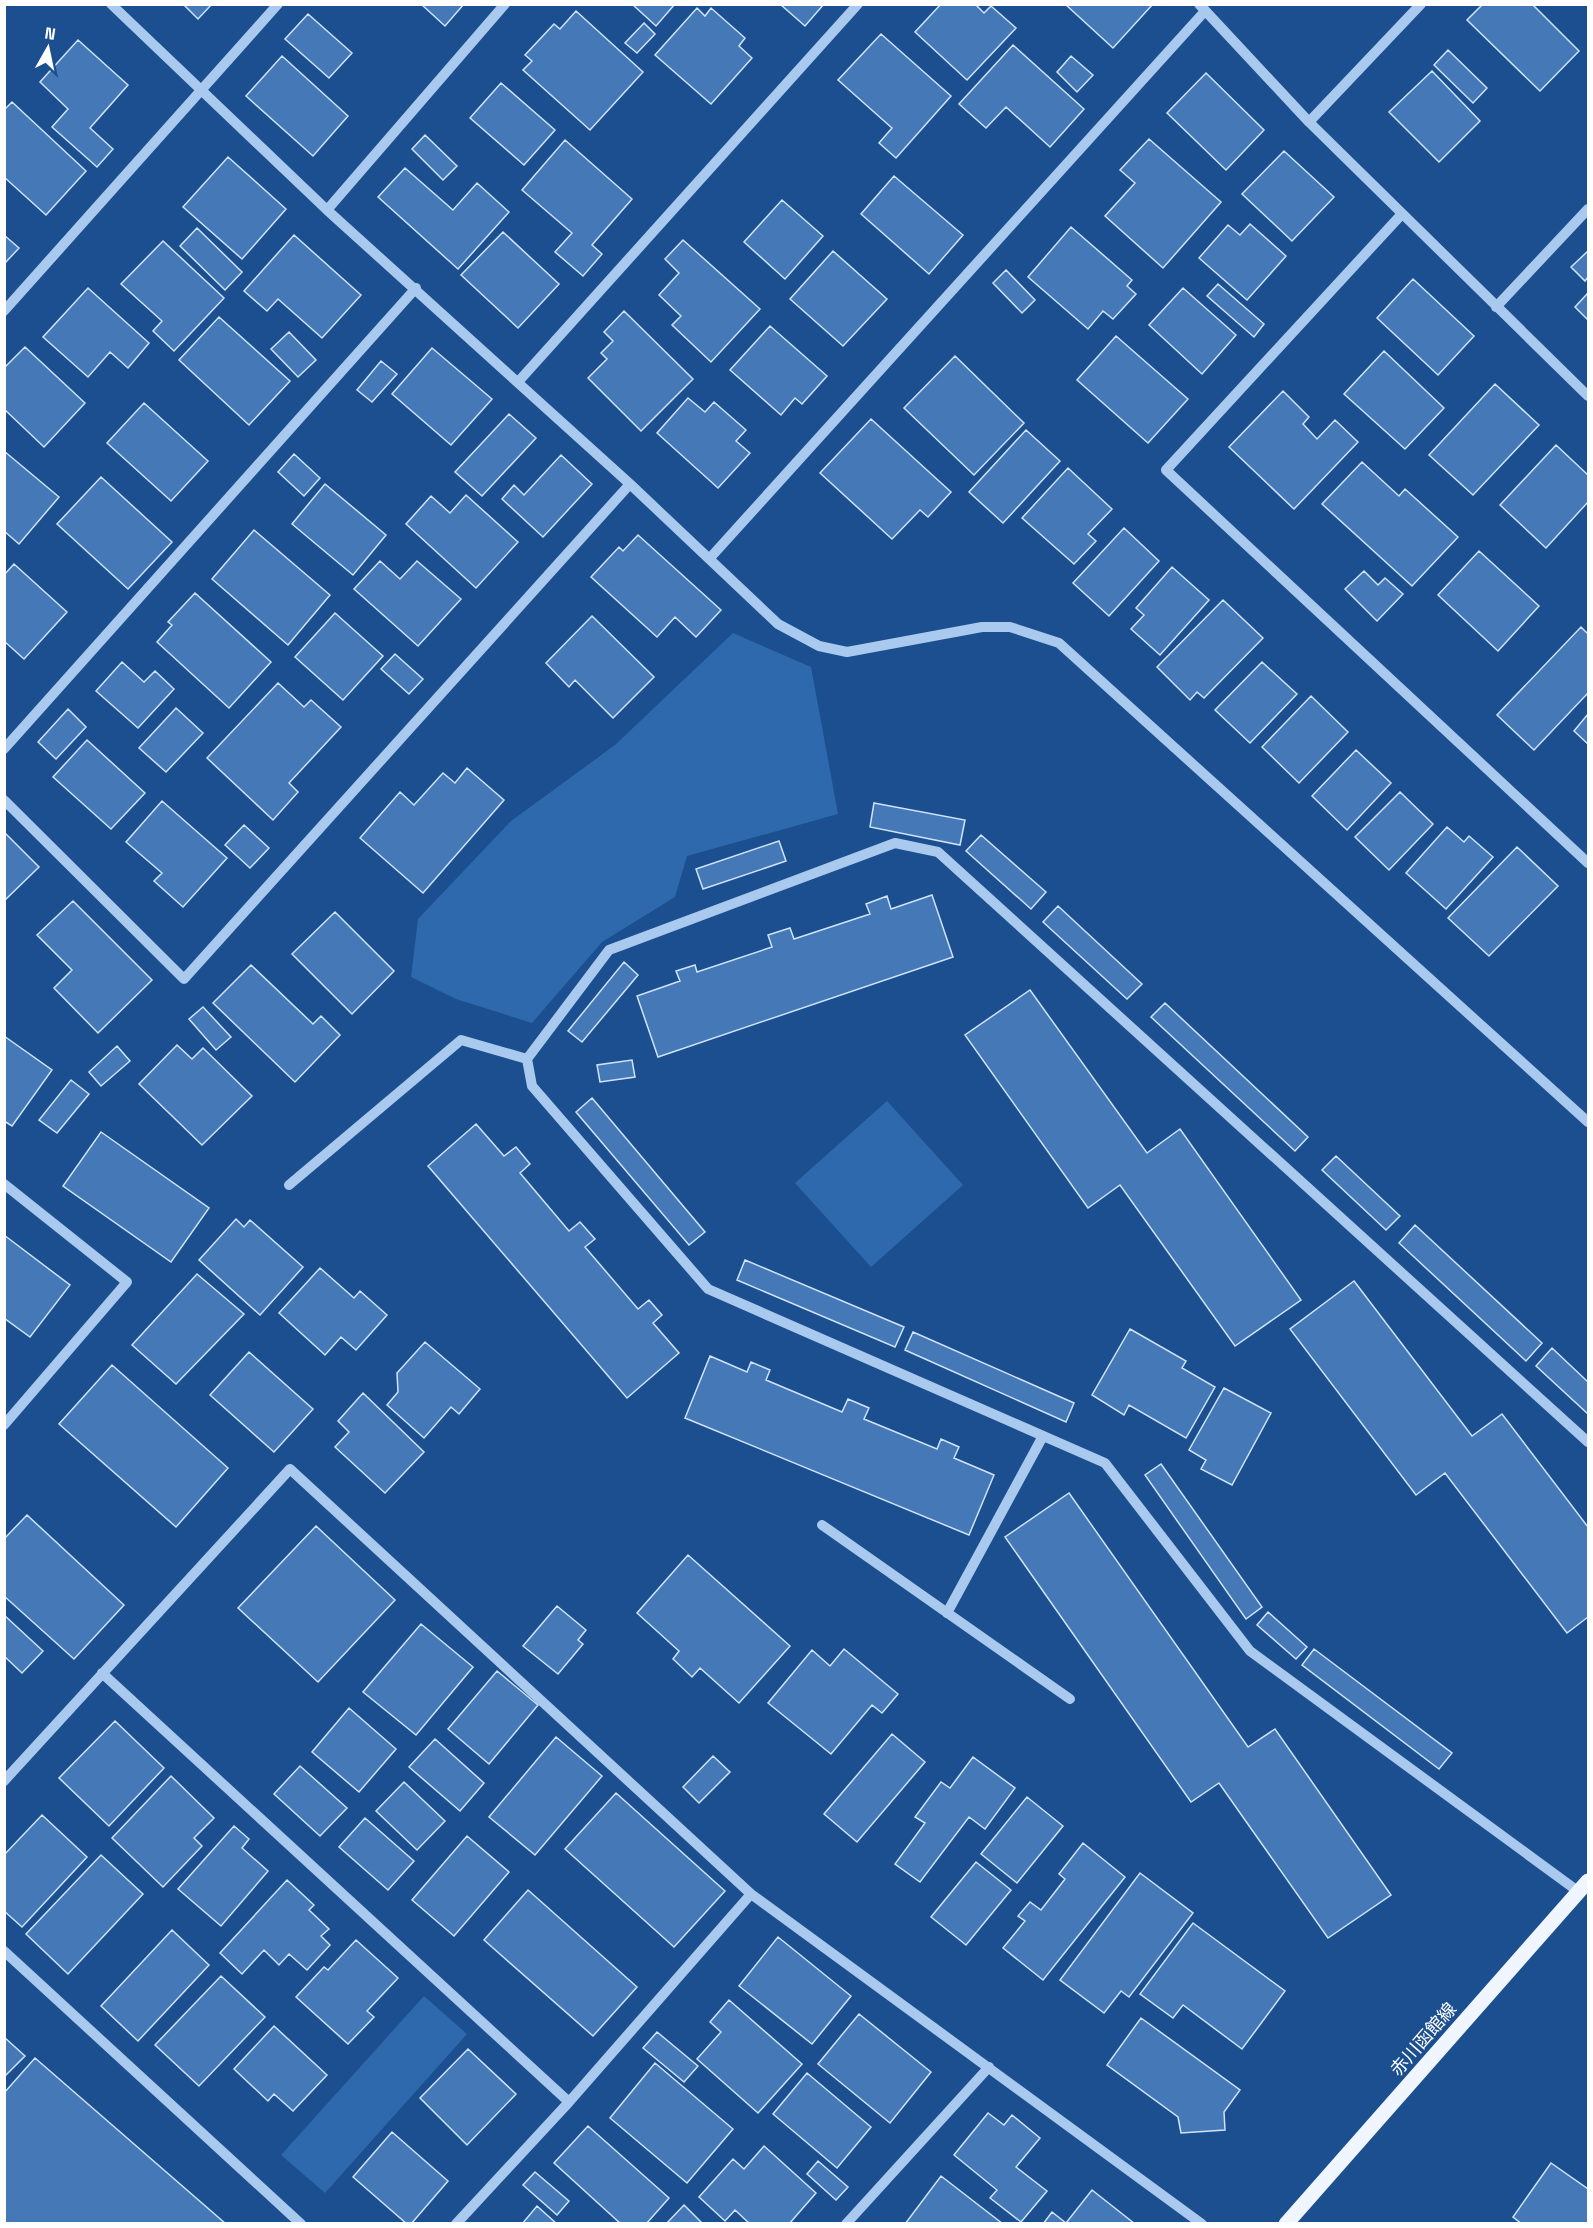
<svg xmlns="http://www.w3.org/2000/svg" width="1593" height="2228" viewBox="0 0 1593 2228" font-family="'Space Grotesk','Noto Sans JP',sans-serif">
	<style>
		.green { fill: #2e69ad }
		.building { fill: #4478b7; stroke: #cfe3fa; stroke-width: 1.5 }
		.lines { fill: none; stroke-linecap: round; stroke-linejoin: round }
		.minor { stroke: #a9c9ee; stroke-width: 10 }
		.major { stroke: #f0f6ff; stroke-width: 15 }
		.labels { text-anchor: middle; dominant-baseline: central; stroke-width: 5; stroke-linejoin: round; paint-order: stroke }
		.street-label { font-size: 18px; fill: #fff; stroke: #1b4f8f }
	</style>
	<rect width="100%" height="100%" fill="#1b4f8f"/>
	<!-- green -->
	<path class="green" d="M 733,633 L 811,667 L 838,814 L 687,856 L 675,897 L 602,942 L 532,1023 L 456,999 L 411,977 L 418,919 L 511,821 L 615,745 Z
		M 887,1101 L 963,1185 L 871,1267 L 795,1183 Z
		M 424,1996 L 467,2034 L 325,2193 L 281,2155 Z"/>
	<!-- building -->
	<path class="building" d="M 183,4 L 212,4 L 198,19 Z
		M 421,4 L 464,4 L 445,26 Z
		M 632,4 L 675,4 L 656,26 Z
		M 780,4 L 824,4 L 805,26 Z
		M 941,4 L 975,4 L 984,13 L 991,6 L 1016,28 L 967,80 L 915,32 Z
		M 1065,4 L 1153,4 L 1113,48 Z
		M 1483,4 L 1532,4 L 1579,51 L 1540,91 L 1467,20 Z
		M 697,8 L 705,16 L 711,8 L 745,38 L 739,46 L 752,58 L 711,104 L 655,55 Z
		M 576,11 L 643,72 L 590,130 L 523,70 L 532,61 L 525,55 L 554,24 L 560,29 Z
		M 308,14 L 352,53 L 329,78 L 285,39 Z
		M 644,23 L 655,34 L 637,53 L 625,43 Z
		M 881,34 L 951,96 L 896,158 L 879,143 L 892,128 L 838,80 Z
		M 78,40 L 128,85 L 90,128 L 113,149 L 97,167 L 52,127 L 68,109 L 40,82 Z
		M 1013,45 L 1084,109 L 1050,147 L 1006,107 L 986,128 L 959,104 Z
		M 1448,50 L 1487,88 L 1473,103 L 1434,65 Z
		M 282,56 L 348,116 L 313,156 L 246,96 Z
		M 1071,56 L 1093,75 L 1077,92 L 1057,72 Z
		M 1432,71 L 1480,121 L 1439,162 L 1389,112 Z
		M 1206,73 L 1264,130 L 1226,170 L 1167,113 Z
		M 501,83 L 555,130 L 524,165 L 470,118 Z
		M 12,102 L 86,171 L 46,215 L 4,177 L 4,110 Z
		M 425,135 L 457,166 L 443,180 L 412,149 Z
		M 1149,139 L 1221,202 L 1163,268 L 1105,216 L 1135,183 L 1120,170 Z
		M 565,140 L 632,199 L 592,245 L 602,254 L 583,276 L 555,252 L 572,233 L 522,190 Z
		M 1284,151 L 1334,197 L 1292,241 L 1242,194 Z
		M 228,157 L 286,209 L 242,259 L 183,207 Z
		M 405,168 L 453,210 L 477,183 L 509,212 L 458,269 L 378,197 Z
		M 894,176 L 963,235 L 929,274 L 861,214 Z
		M 782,200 L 823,236 L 785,279 L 744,242 Z
		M 1250,224 L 1286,256 L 1247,300 L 1199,258 L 1228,225 L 1240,235 Z
		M 1071,227 L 1132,280 L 1127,286 L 1136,294 L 1113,319 L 1103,311 L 1088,329 L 1028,277 Z
		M 197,228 L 242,272 L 225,290 L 180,246 Z
		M 503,232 L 559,284 L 518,328 L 461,275 Z
		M 4,235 L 19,248 L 4,264 Z
		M 294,235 L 361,295 L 322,338 L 278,299 L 267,311 L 244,291 Z
		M 683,240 L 760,309 L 711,362 L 672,325 L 681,316 L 659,295 L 679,273 L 665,259 Z
		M 163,241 L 224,298 L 174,351 L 153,331 L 162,321 L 121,284 Z
		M 833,251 L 887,299 L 843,346 L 790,299 Z
		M 1588,251 L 1588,277 L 1585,281 L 1571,267 Z
		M 1006,270 L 1035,300 L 1022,313 L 993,283 Z
		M 1413,279 L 1474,336 L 1438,375 L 1377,318 Z
		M 1218,284 L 1264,324 L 1254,337 L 1207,296 Z
		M 88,288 L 149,343 L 128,368 L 110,352 L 88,377 L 43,337 Z
		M 1183,288 L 1236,335 L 1202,374 L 1149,325 Z
		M 1588,293 L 1588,320 L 1575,307 Z
		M 624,311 L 693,379 L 641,431 L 588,378 L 607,359 L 601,353 L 613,341 L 604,332 Z
		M 219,317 L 290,381 L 249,425 L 179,360 Z
		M 770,326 L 827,376 L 802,404 L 795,398 L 781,415 L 730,370 Z
		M 289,332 L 316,360 L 298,377 L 271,349 Z
		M 1116,336 L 1188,399 L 1148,443 L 1077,380 Z
		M 25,347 L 85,403 L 44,447 L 4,409 L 4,368 Z
		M 432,348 L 492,399 L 451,445 L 392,394 Z
		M 1384,351 L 1444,408 L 1405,449 L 1344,394 Z
		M 955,356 L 1024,423 L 974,475 L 904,408 Z
		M 381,361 L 397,374 L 372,402 L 357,390 Z
		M 1495,384 L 1539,425 L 1473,495 L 1429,455 Z
		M 1283,391 L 1309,417 L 1303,424 L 1317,439 L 1335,420 L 1358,442 L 1294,509 L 1229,447 Z
		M 688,398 L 705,412 L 714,402 L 746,430 L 736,441 L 750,453 L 718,488 L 657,433 Z
		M 144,403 L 208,461 L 171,501 L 107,443 Z
		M 509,414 L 536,438 L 482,496 L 455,472 Z
		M 871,419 L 951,492 L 928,517 L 920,510 L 892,539 L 820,473 Z
		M 1026,430 L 1060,461 L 1003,523 L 969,492 Z
		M 1556,445 L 1588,475 L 1588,502 L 1546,548 L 1500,505 Z
		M 4,451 L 59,497 L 19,544 L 4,531 Z
		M 294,454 L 320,478 L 304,496 L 278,472 Z
		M 561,455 L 592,484 L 543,537 L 502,499 L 514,485 L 524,495 Z
		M 1362,462 L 1399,496 L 1405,489 L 1458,537 L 1412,586 L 1322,504 Z
		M 1068,468 L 1112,509 L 1088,534 L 1096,541 L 1074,564 L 1022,518 Z
		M 101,477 L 172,542 L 128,589 L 57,524 Z
		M 325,484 L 386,535 L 353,575 L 292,524 Z
		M 466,495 L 518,542 L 476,588 L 406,524 L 431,496 L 450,513 Z
		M 1124,528 L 1159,561 L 1109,616 L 1073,583 Z
		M 254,530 L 330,595 L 288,645 L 212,579 Z
		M 638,535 L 721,610 L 696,637 L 675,617 L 657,637 L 591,577 L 619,547 L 623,551 Z
		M 1479,551 L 1539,606 L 1498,651 L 1438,595 Z
		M 380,561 L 400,579 L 417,561 L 461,599 L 418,646 L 354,589 Z
		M 14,564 L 67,612 L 24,659 L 4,641 L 4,575 Z
		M 1172,567 L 1209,600 L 1160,655 L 1131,629 L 1144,615 L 1136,608 Z
		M 1364,571 L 1378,585 L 1385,578 L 1403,594 L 1377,621 L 1345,589 Z
		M 195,593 L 271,662 L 229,708 L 157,642 L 172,625 L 168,622 Z
		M 1223,600 L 1263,638 L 1204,698 L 1197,692 L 1190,700 L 1157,667 Z
		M 335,613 L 383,656 L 343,700 L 295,657 Z
		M 592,616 L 654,677 L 613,718 L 575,680 L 569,687 L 546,663 Z
		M 1581,627 L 1588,634 L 1588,693 L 1534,750 L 1497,715 Z
		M 395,654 L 423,679 L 409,694 L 381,669 Z
		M 122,662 L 144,682 L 155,671 L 174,689 L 138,728 L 96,691 Z
		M 1262,662 L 1297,694 L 1250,743 L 1215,710 Z
		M 278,683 L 304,707 L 311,700 L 341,727 L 289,783 L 298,792 L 273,820 L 207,758 Z
		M 1311,696 L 1348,732 L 1299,783 L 1262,747 Z
		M 176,708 L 203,733 L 166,772 L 139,748 Z
		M 68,709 L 86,727 L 56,759 L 38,742 Z
		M 1588,714 L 1588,744 L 1574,731 Z
		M 87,740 L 145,793 L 111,829 L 53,777 Z
		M 1356,750 L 1391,783 L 1347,830 L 1312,796 Z
		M 467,768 L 504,800 L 423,893 L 360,838 L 400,792 L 414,805 L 443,773 L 455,783 Z
		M 1400,792 L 1433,824 L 1389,870 L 1355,837 Z
		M 162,801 L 227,858 L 183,907 L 154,881 L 162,873 L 126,842 Z
		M 874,803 L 965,820 L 960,845 L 870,827 Z
		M 244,825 L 269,848 L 250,868 L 225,845 Z
		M 1447,827 L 1464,842 L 1469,836 L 1493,857 L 1446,909 L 1406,873 Z
		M 4,832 L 39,867 L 6,899 L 4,898 Z
		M 981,835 L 1046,892 L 1031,909 L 966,851 Z
		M 779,841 L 786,861 L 703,889 L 696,869 Z
		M 1517,847 L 1558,886 L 1489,956 L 1448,918 Z
		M 932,895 L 953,957 L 658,1057 L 637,996 L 680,981 L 676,971 L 695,965 L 697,972 L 772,947 L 768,935 L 790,928 L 794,939 L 870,914 L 866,904 L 887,896 L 891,909 Z
		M 73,901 L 152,980 L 98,1033 L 54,988 L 72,970 L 37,935 Z
		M 1058,906 L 1142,984 L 1127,999 L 1043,922 Z
		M 335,912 L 394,971 L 352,1014 L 292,954 Z
		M 624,962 L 638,975 L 582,1042 L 568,1031 Z
		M 251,965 L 313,1024 L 321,1016 L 340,1035 L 295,1082 L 213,1003 Z
		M 1030,990 L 1147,1153 L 1180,1129 L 1301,1300 L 1235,1346 L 1120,1185 L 1088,1208 L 965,1035 Z
		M 1165,1003 L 1308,1137 L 1295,1151 L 1151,1017 Z
		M 203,1007 L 231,1037 L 216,1050 L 189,1019 Z
		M 4,1036 L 52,1070 L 12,1126 L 4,1121 Z
		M 177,1045 L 192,1059 L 203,1048 L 252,1096 L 202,1145 L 139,1084 Z
		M 117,1046 L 130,1061 L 101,1086 L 89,1072 Z
		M 632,1060 L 635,1077 L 600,1082 L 597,1065 Z
		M 71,1080 L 89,1094 L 57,1133 L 39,1120 Z
		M 592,1098 L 705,1232 L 689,1245 L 576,1112 Z
		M 476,1124 L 504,1156 L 516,1147 L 530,1164 L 520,1173 L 569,1231 L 580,1222 L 595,1239 L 585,1247 L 638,1309 L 649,1300 L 662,1315 L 653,1323 L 679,1353 L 627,1398 L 428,1166 Z
		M 101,1132 L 209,1208 L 171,1262 L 63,1186 Z
		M 1336,1156 L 1400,1216 L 1386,1230 L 1322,1170 Z
		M 236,1219 L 244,1227 L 250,1220 L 303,1267 L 260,1315 L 199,1260 Z
		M 1415,1225 L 1542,1343 L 1526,1361 L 1399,1243 Z
		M 4,1235 L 70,1285 L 30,1337 L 4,1318 Z
		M 745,1260 L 904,1327 L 895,1347 L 737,1280 Z
		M 320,1268 L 354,1298 L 360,1291 L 387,1315 L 356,1350 L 341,1337 L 325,1355 L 279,1313 Z
		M 197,1274 L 244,1314 L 176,1384 L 132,1345 Z
		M 1354,1281 L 1472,1436 L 1502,1414 L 1588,1527 L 1588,1617 L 1567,1633 L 1445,1473 L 1416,1495 L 1290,1329 Z
		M 1130,1329 L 1186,1361 L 1182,1368 L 1215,1387 L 1186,1438 L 1129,1405 L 1124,1415 L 1092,1395 Z
		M 913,1332 L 1074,1403 L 1066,1422 L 905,1350 Z
		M 425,1342 L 480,1389 L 459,1414 L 451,1407 L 424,1438 L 387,1405 L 398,1392 L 397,1373 Z
		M 1552,1348 L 1588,1382 L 1588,1414 L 1536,1366 Z
		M 249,1352 L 313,1409 L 274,1452 L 210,1395 Z
		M 710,1356 L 747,1372 L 751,1362 L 770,1370 L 766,1380 L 842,1412 L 848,1399 L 869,1408 L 864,1419 L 937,1449 L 941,1439 L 959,1447 L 954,1458 L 994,1475 L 969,1535 L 685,1418 Z
		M 112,1365 L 228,1468 L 176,1527 L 59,1424 Z
		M 1224,1388 L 1271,1413 L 1232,1485 L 1201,1469 L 1206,1460 L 1189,1450 Z
		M 363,1393 L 424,1452 L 385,1493 L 335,1447 L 349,1432 L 338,1421 Z
		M 1161,1464 L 1262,1607 L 1246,1619 L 1145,1475 Z
		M 1069,1493 L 1248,1747 L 1275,1729 L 1391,1895 L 1328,1938 L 1219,1783 L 1191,1802 L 1005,1537 Z
		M 27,1515 L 124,1605 L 74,1659 L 4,1596 L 4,1539 Z
		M 316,1526 L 395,1600 L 318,1682 L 238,1608 Z
		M 688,1555 L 790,1646 L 739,1703 L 700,1668 L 692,1677 L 673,1659 L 679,1651 L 637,1613 Z
		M 557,1606 L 586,1630 L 578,1640 L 583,1644 L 558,1674 L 523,1646 Z
		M 1268,1612 L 1307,1647 L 1296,1659 L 1257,1625 Z
		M 4,1615 L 43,1651 L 22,1673 L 4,1656 Z
		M 421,1624 L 473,1667 L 416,1735 L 363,1692 Z
		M 844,1649 L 898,1694 L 882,1713 L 872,1705 L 831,1754 L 768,1703 L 812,1650 L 830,1666 Z
		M 1314,1649 L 1452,1753 L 1439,1769 L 1302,1665 Z
		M 497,1671 L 538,1705 L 489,1764 L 448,1729 Z
		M 349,1708 L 396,1749 L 359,1792 L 312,1752 Z
		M 115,1721 L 164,1768 L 109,1826 L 59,1778 Z
		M 892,1734 L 925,1762 L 857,1842 L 824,1814 Z
		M 556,1737 L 602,1776 L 535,1855 L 489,1817 Z
		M 435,1739 L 484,1783 L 460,1811 L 409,1767 Z
		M 713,1756 L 730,1772 L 699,1803 L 683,1787 Z
		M 973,1757 L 1015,1788 L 985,1829 L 969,1817 L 920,1882 L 895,1864 L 925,1823 L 915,1817 L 941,1782 L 950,1788 Z
		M 300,1766 L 347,1808 L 320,1836 L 274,1794 Z
		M 171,1776 L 214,1818 L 194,1838 L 202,1846 L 163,1887 L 112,1838 Z
		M 404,1782 L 445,1821 L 417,1850 L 376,1811 Z
		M 616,1793 L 725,1891 L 674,1947 L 565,1849 Z
		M 1027,1797 L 1063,1826 L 1017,1883 L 981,1854 Z
		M 42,1815 L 87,1857 L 22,1927 L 4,1911 L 4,1855 Z
		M 365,1818 L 414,1861 L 388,1890 L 339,1847 Z
		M 234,1826 L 249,1839 L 242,1848 L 268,1871 L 221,1926 L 178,1889 Z
		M 467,1836 L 509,1872 L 454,1936 L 412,1900 Z
		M 1083,1843 L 1125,1877 L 1043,1980 L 1003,1948 L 1025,1921 L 1018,1916 L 1030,1902 L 1041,1910 L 1065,1879 L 1059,1874 Z
		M 101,1855 L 143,1894 L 68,1974 L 26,1934 Z
		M 976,1862 L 1011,1890 L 966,1945 L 931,1917 Z
		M 1140,1873 L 1193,1913 L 1129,1997 L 1121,1991 L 1104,2013 L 1060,1980 Z
		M 287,1880 L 314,1905 L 309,1910 L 329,1929 L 321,1936 L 330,1945 L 307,1970 L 289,1954 L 279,1965 L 264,1950 L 242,1974 L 220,1953 Z
		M 528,1890 L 637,1987 L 593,2036 L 484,1940 Z
		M 1193,1923 L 1285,1991 L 1242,2049 L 1183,2005 L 1173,2018 L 1140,1994 Z
		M 172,1930 L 209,1965 L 138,2041 L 101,2006 Z
		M 778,1937 L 851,1996 L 812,2044 L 739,1986 Z
		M 356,1940 L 398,1978 L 367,2011 L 374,2017 L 348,2044 L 296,1997 L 324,1967 L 328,1970 Z
		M 221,1976 L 265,2017 L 199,2086 L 155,2045 Z
		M 729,2000 L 802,2064 L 758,2113 L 697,2059 L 721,2032 L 710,2022 Z
		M 859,2014 L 931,2072 L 890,2123 L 818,2064 Z
		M 1141,2018 L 1240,2090 L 1224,2112 L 1225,2130 L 1181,2133 L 1178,2117 L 1107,2065 Z
		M 274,2026 L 327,2075 L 293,2111 L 274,2094 L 268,2101 L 234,2069 Z
		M 657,2032 L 698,2066 L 684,2082 L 643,2048 Z
		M 4,2037 L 25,2056 L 4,2077 Z
		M 468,2049 L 516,2094 L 467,2145 L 420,2098 Z
		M 35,2058 L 226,2224 L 4,2224 L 4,2093 Z
		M 655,2063 L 733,2129 L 687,2183 L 610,2118 Z
		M 807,2073 L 871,2127 L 837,2168 L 773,2114 Z
		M 988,2113 L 1004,2125 L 1012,2115 L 1040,2138 L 1016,2167 L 1047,2191 L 1021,2222 L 990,2198 L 997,2190 L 954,2155 Z
		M 588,2126 L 669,2198 L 646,2224 L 621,2224 L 554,2163 Z
		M 392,2132 L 448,2181 L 411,2224 L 407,2224 L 353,2177 Z
		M 764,2146 L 816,2193 L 789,2224 L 750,2224 L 735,2210 L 725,2221 L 699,2197 L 733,2159 L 744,2169 Z
		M 818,2161 L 848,2187 L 836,2200 L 807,2174 Z
		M 1551,2163 L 1588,2189 L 1588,2224 L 1522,2224 L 1513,2217 Z
		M 535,2172 L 569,2201 L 557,2215 L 523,2185 Z
		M 941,2176 L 1003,2224 L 905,2224 Z
		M 1092,2190 L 1135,2224 L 1043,2224 L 1052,2212 L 1066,2223 Z
		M 684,2205 L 703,2224 L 666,2224 Z
		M 537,2206 L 557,2224 L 522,2224 Z"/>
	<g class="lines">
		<!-- minor -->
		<path class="minor" d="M 111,4 L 327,210 L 630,484 L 778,624 L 819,646 L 847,652 L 982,627 L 1010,627 L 1059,643 L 1588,1122
			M 1199,4 L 1309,122 L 1588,396
			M 1309,122 L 1421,4
			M 327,210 L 505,4
			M 1401,215 L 1166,470 L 1588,863
			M 1496,307 L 1588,209
			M 4,311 L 278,4
			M 518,382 L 858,4
			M 710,558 L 1205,11
			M 4,749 L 416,288
			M 4,800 L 184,979 L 630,484
			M 4,1184 L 127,1282 L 4,1425
			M 289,1185 L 461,1040 L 527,1059
			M 822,1525 L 1070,1699
			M 947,1613 L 1043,1436
			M 102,1673 L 569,2102
			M 4,1781 L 290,1469 L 751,1894 L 1202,2224
			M 1579,1892 L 1250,1651 L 1105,1463 L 708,1289 L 532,1086 L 527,1059 L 609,950 L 895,843 L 938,852 L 1588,1442
			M 4,1951 L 301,2224
			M 456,2224 L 569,2102 L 751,1894
			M 846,2224 L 989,2067"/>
		<!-- major -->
		<path class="major" d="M 1286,2224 L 1588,1881"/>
	</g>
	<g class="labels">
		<!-- street labels -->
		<g class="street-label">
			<text transform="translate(1423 2039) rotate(-49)">赤川函館線</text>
		</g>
	</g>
	<!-- border -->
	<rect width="1593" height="2228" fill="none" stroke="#ffffff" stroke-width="12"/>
	<!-- north arrow -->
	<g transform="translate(48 48) rotate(9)" stroke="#1b4f8f" stroke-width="4.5" paint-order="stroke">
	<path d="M0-4.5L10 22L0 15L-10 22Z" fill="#ffffff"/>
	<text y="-9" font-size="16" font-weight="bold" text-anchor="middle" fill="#ffffff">N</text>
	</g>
</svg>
